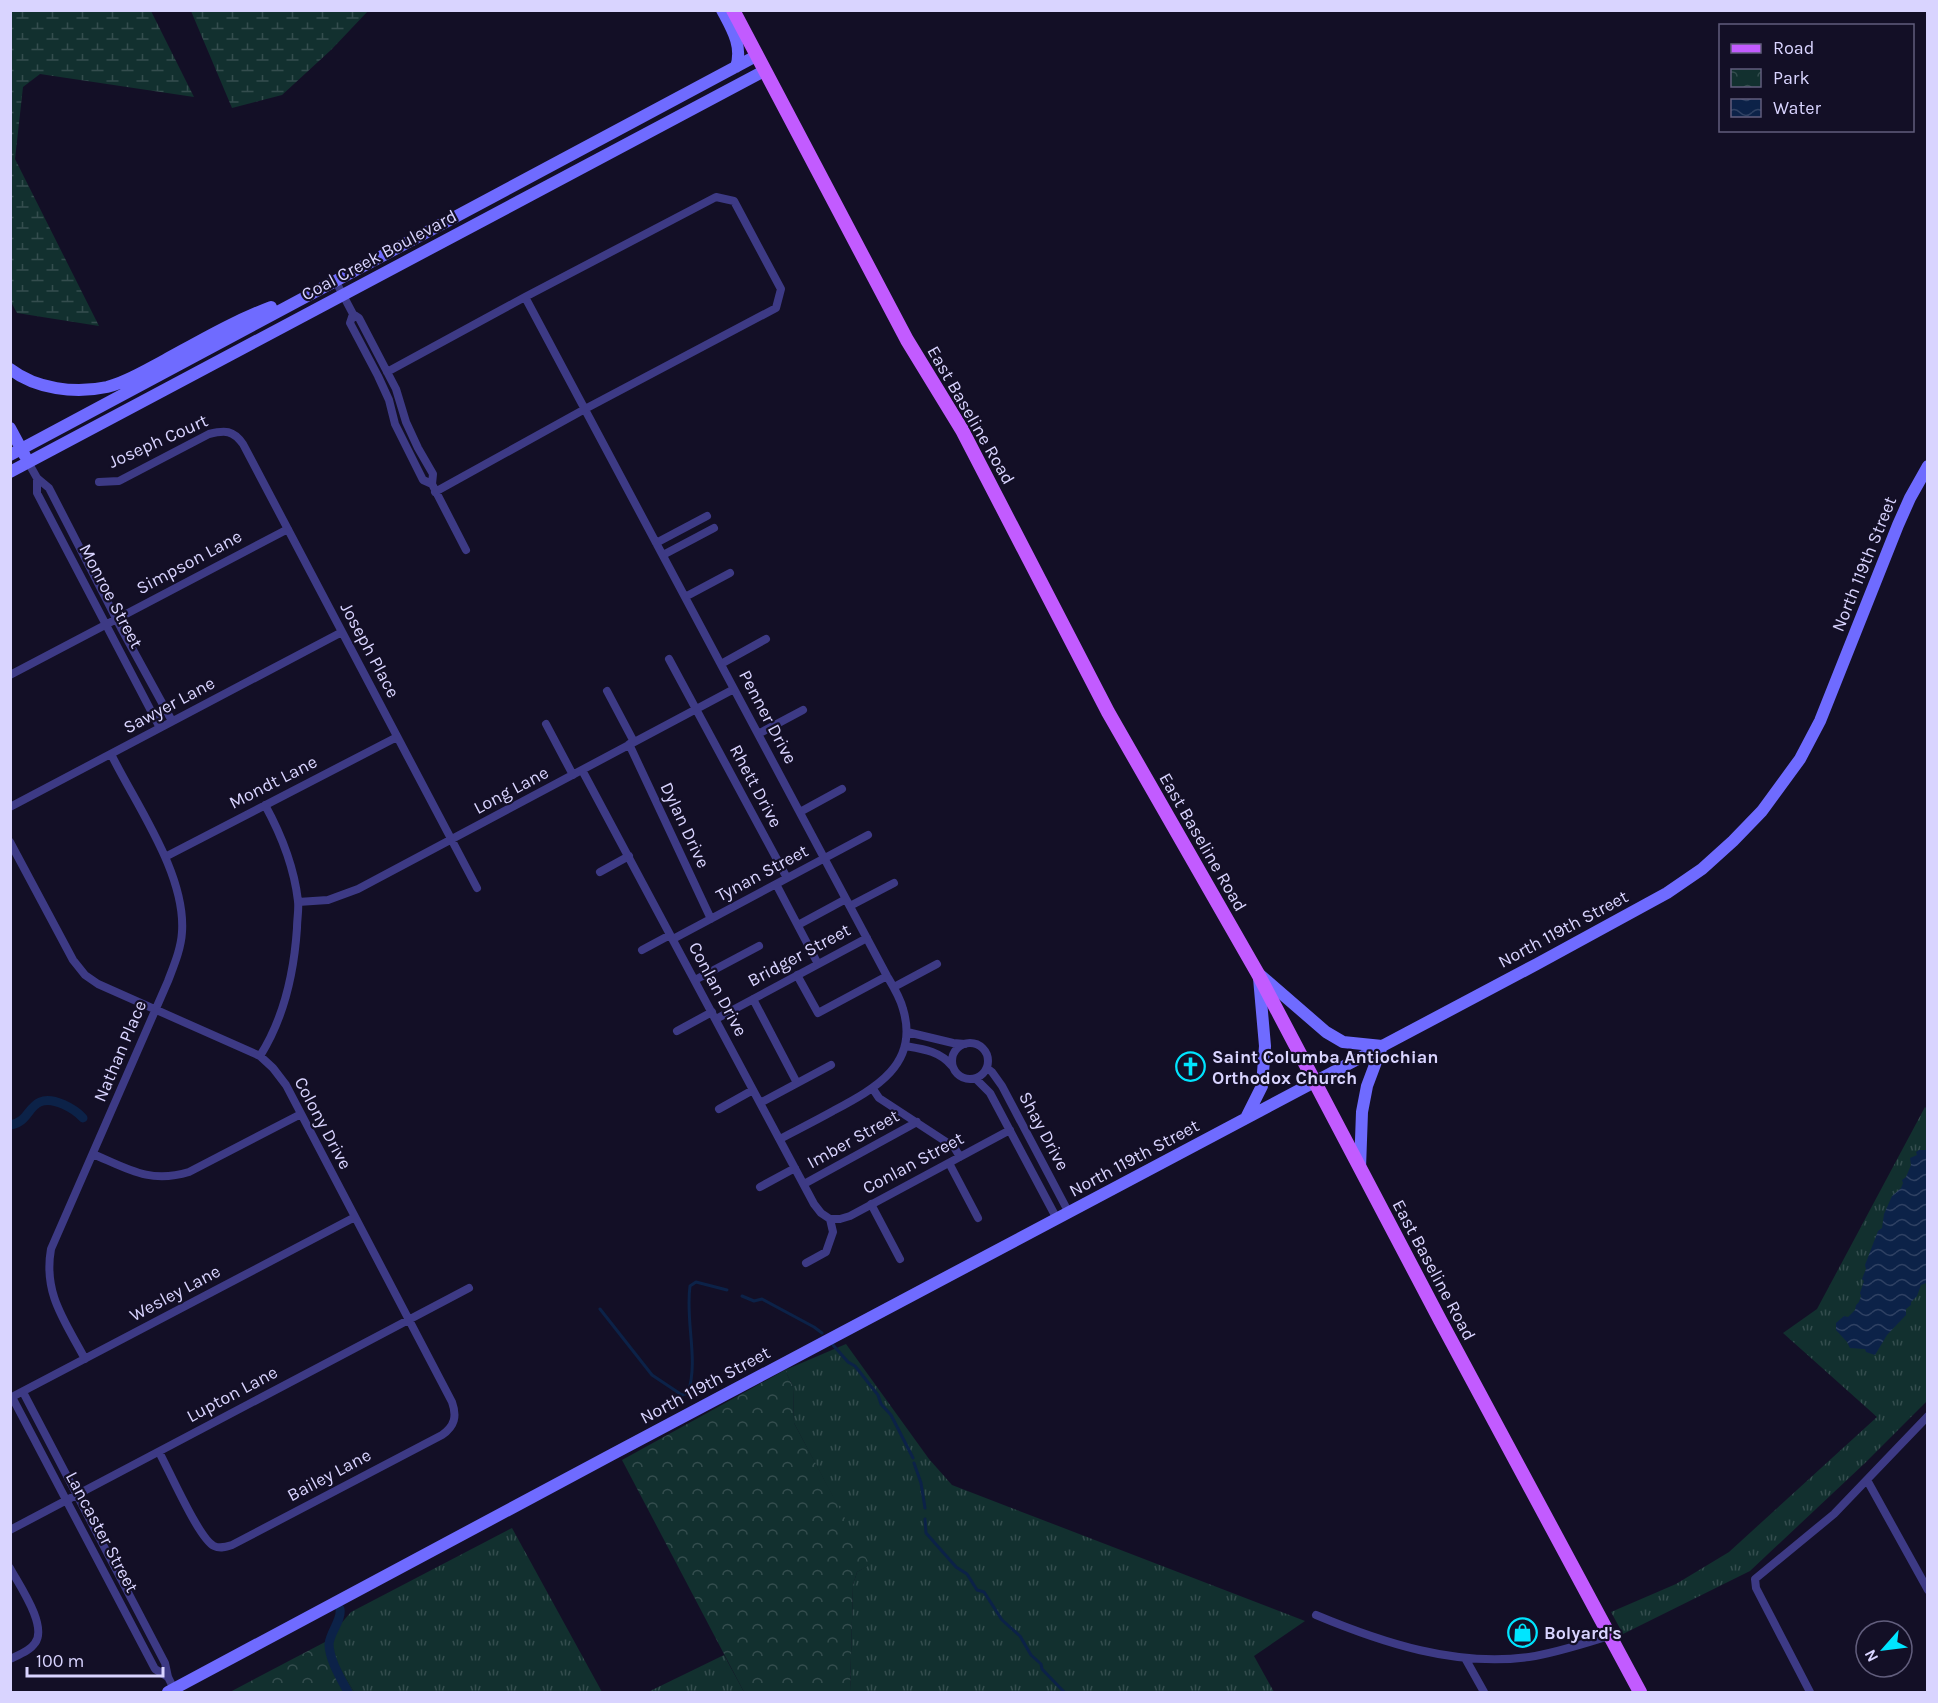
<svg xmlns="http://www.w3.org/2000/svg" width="1938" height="1703" viewBox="0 0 1938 1703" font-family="Karla,sans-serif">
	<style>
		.grass { fill: url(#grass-tufts) }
		.wetland { fill: url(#wetland-marsh) }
		.park { fill: url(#park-crowns) }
		.water { fill: url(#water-waves) }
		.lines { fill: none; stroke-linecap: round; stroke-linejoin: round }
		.stream { stroke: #0c2248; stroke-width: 3 }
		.canal { stroke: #0c2248; stroke-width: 9 }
		.street { stroke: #3d3a85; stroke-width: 8 }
		.secondary { stroke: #6f6bff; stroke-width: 12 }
		.primary { stroke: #c25bff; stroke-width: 14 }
		.labels { text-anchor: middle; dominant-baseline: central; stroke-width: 4.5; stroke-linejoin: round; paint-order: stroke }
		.street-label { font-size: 18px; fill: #d9d4ff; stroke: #130f26 }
		.poi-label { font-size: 18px; font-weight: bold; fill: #d9d4ff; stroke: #130f26; text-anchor: start }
	</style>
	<defs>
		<pattern id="grass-tufts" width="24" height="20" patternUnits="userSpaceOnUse" patternTransform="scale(1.5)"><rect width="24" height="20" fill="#12302f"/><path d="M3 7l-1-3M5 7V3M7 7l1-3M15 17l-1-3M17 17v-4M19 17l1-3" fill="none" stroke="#344d4e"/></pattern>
		<pattern id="wetland-marsh" width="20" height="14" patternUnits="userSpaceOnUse" patternTransform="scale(1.5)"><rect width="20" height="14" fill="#12302f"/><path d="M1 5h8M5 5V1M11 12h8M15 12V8" fill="none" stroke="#344d4e"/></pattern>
		<pattern id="park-crowns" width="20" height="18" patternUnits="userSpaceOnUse" patternTransform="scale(1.5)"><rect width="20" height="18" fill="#12302f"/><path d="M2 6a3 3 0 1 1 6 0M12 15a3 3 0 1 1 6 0" fill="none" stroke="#344d4e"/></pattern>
		<pattern id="water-waves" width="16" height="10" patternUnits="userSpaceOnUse" patternTransform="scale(1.5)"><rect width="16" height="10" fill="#0c2248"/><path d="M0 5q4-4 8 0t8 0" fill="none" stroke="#2f4163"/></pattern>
	</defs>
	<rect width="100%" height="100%" fill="#130f26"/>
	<!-- grass -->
	<path class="grass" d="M 1925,1107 L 1928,1110 L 1927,1401 L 1865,1463 L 1750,1571 L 1623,1634 L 1611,1612 L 1676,1584 L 1729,1552 L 1877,1417 L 1783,1333 L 1817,1309 Z
		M 846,1344 L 929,1459 L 952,1485 L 1305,1621 L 1254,1656 L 1274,1692 L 850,1692 L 853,1585 L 857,1572 L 869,1565 L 794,1423 L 793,1387 L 785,1370 Z
		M 512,1528 L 602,1692 L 354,1692 L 325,1642 L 351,1612 Z
		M 724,1655 L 744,1692 L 648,1692 Z"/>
	<!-- wetland -->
	<path class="wetland" d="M 11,10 L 151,11 L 194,97 L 40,74 L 23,87 L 15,159 L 99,326 L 17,313 L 11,302 Z
		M 191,11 L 368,11 L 332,49 L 282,95 L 232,108 Z"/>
	<!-- park -->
	<path class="park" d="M 785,1370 L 793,1387 L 794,1423 L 870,1565 L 857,1572 L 853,1585 L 850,1692 L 744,1692 L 622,1460 Z
		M 325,1642 L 354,1692 L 230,1692 Z"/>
	<!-- water -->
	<path class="water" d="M 1919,1150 L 1927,1150 L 1927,1280 L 1926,1283 L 1921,1285 L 1917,1296 L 1911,1302 L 1911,1305 L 1906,1309 L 1906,1315 L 1887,1335 L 1875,1355 L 1866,1352 L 1865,1349 L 1850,1348 L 1847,1342 L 1836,1330 L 1836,1323 L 1844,1316 L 1848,1317 L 1855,1310 L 1856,1305 L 1859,1302 L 1861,1296 L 1860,1293 L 1864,1281 L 1862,1279 L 1866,1269 L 1865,1265 L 1878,1231 L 1882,1228 L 1884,1214 L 1892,1196 L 1901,1188 L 1903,1183 L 1902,1180 L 1906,1177 L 1911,1165 L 1910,1158 L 1917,1155 L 1916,1152 Z"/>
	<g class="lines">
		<!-- stream -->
		<path class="stream" d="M 742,1296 L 754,1301 L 762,1299 L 814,1327 L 822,1333
			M 600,1309 L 652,1375 L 682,1395 L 688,1393 C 699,1359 685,1322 690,1286 L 696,1282 L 727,1290
			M 833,1345 L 848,1362 L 855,1366 L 878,1395 L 881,1404 L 891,1415 L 913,1458
			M 914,1463 L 921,1483 L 925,1508
			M 925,1519 L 926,1533 L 956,1567 L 967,1574 L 977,1590 L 984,1592 L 1002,1620 L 1020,1636 L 1031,1655 L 1041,1664 L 1042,1669 L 1064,1692"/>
		<!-- canal -->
		<path class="canal" d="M 10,1125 C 28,1122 27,1108 40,1102 C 53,1096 75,1109 83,1118
			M 340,1609 C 342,1620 330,1632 329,1644 C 329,1659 341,1679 348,1692"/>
		<!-- street -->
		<path class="street" d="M 335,280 L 353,314 L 359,318 L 396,389 L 406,422 L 418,448 L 433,474 L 432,484 L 466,550
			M 525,297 L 887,976 C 893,986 900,997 903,1009 C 920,1065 874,1089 833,1111 C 815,1121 797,1130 780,1139
			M 353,314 L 350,323 L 378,376 L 389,400 L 395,424 L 423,480 L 432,484
			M 387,372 L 525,297 L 716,197 L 734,201 L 781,289 L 776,308 L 585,409 L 435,492
			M 28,462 L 37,478 L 49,488 L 121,628 L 172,721
			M 37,478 L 37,493 L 160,728
			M 99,482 L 119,481 L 209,434 C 225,430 233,430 243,444 L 477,888
			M 656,543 L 707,516
			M 663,555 L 714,528
			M 685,597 L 730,573
			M 669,659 L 787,878
			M 721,664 L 766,639
			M 10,675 L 288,529
			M 607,691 L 634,742
			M 546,724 L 573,775
			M 758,734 L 803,710
			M 629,744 L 711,919
			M 582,770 L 814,1204 L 821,1213 L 830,1219
			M 10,807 L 342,632
			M 800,812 L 842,789
			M 10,842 L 73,960 L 85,975 L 98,984 L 260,1056 L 273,1068 L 286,1085 L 452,1402 C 457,1416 455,1426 442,1435 L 232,1545 C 226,1547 220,1549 214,1546 C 199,1539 169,1470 159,1452
			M 165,857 L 397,737
			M 600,872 L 629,856
			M 776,884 L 818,964
			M 298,902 L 328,900 L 358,889 L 734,689
			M 850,906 L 894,883
			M 798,925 L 846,899
			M 673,939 L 868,835
			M 642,950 L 670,935
			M 797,975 L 818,1013 L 887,976
			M 695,980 L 759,946
			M 894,987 L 937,964
			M 753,999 L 797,1083
			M 716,1019 L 867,938
			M 677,1031 L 712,1012
			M 907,1032 L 953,1043 L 965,1044
			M952 1061a18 18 0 1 1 36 0a18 18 0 1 1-36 0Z
			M 905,1046 C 923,1049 940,1051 952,1066
			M 260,1056 C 284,1018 294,973 297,928 C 297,919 299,910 298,901 C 294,866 282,836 265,805
			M 987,1068 L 992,1072 L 1002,1086 L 1069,1213
			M 976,1079 L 990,1093 L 1057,1219
			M 873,1089 L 879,1098 L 954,1147 L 960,1157
			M 760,1103 L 831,1065
			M 719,1109 L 753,1090
			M 93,1154 C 128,1169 150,1184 189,1172 L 301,1114
			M 949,1163 L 978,1218
			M 804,1184 L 917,1122
			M 760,1187 L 795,1168
			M 871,1204 L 900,1259
			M 830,1219 L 840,1219 L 850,1216 L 1010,1130
			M 806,1263 L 826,1252 L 833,1232 L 830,1219
			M 85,1359 C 65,1321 43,1294 51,1249 L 168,981 C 174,965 181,949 182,932 C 186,874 136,805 111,754
			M 23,1392 L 165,1663 L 168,1677 L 174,1689
			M 12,1397 L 155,1669 L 168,1677
			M 10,1398 L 355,1217
			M 1867,1480 L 1928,1590
			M 10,1530 L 469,1288
			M 10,1568 C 19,1585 48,1626 35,1643 C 30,1651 18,1655 10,1659
			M 1316,1615 C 1383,1643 1456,1667 1529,1657 C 1556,1653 1583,1644 1609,1636
			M 1465,1658 L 1484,1692
			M 1810,1692 L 1756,1588 L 1755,1579 L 1834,1514 L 1928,1416"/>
		<!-- secondary -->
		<path class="secondary" d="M 722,10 C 732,29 743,46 736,67
			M 10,369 C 36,389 75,394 107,387 C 127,382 146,370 165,360 C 200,341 234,321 271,307
			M 10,428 L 25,456
			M 10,455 L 756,56
			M 10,472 L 764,71
			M 1259,974 L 1326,1032 L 1343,1042 L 1382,1046 L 1367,1086 L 1362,1112 L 1360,1168
			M 1246,1118 L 1262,1086 L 1265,1046 L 1259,978
			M 168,1692 L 611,1455 L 1537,964 L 1667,893 L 1702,869 L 1733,841 L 1762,811 L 1800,759 L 1820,721 L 1898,525 L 1910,498 L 1928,466"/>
		<!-- primary -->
		<path class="primary" d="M 733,10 L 907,340 L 962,430 L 1108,712 L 1258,974 L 1440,1320 L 1640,1692"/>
	</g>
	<!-- icons -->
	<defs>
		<symbol id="church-ring" viewBox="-11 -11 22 22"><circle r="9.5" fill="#130f26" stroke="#00e5ff" stroke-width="1.5"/><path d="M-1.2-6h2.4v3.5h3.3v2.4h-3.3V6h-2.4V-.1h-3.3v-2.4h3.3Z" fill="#00e5ff"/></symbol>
		<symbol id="shop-ring" viewBox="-11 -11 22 22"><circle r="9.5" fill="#130f26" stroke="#00e5ff" stroke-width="1.5"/><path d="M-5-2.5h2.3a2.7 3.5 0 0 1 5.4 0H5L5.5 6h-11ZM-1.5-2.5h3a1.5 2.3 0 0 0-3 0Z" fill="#00e5ff"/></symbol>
	</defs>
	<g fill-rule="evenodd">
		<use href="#church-ring" x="1174" y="1050" width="33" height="33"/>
		<use href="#shop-ring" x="1506" y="1616" width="33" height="33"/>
	</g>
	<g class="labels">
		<!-- street labels -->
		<g class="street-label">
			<text transform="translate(379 255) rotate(-28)">Coal Creek Boulevard</text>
			<text transform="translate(971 415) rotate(60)">East Baseline Road</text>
			<text transform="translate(158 441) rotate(-24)">Joseph Court</text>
			<text transform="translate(189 562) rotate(-28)">Simpson Lane</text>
			<text transform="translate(1864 564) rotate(-68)">North 119th Street</text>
			<text transform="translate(111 596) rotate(62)">Monroe Street</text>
			<text transform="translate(370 650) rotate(62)">Joseph Place</text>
			<text transform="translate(169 705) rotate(-28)">Sawyer Lane</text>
			<text transform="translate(768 717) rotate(62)">Penner Drive</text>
			<text transform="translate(273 782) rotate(-27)">Mondt Lane</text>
			<text transform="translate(756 786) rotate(62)">Rhett Drive</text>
			<text transform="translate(511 790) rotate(-28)">Long Lane</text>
			<text transform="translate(685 825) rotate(65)">Dylan Drive</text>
			<text transform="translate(1203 842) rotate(60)">East Baseline Road</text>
			<text transform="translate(762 873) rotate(-28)">Tynan Street</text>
			<text transform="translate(1563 929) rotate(-28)">North 119th Street</text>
			<text transform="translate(799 955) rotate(-28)">Bridger Street</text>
			<text transform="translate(718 989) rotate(62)">Conlan Drive</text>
			<text transform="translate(120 1051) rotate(-67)">Nathan Place</text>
			<text transform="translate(323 1123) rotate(62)">Colony Drive</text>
			<text transform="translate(1044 1131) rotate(62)">Shay Drive</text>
			<text transform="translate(853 1139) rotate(-29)">Imber Street</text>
			<text transform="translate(1134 1158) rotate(-28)">North 119th Street</text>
			<text transform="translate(913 1163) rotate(-28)">Conlan Street</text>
			<text transform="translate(1434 1270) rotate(62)">East Baseline Road</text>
			<text transform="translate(175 1293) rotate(-28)">Wesley Lane</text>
			<text transform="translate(705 1385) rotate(-28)">North 119th Street</text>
			<text transform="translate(232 1394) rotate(-28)">Lupton Lane</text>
			<text transform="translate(329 1475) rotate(-28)">Bailey Lane</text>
			<text transform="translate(102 1532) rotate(62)">Lancaster Street</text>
		</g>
		<!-- poi labels -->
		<g class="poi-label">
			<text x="1212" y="1057">Saint Columba Antiochian<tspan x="1212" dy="21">Orthodox Church</tspan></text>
			<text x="1544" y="1633">Bolyard's</text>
		</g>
	</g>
	<!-- border -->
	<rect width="1938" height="1703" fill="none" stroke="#d9d4ff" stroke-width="24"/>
	<!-- legend -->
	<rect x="1719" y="24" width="195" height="108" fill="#130f26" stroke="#625e7d" stroke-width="1.5"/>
	<rect x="1731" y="44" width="30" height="9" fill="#c25bff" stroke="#625e7d" stroke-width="1.5"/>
	<text x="1773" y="54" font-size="18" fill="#d9d4ff">Road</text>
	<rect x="1731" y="69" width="30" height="18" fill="url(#park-crowns)" stroke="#625e7d" stroke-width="1.5"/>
	<text x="1773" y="84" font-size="18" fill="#d9d4ff">Park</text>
	<rect x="1731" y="99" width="30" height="18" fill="url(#water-waves)" stroke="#625e7d" stroke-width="1.5"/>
	<text x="1773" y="114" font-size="18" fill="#d9d4ff">Water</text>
	<!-- north arrow -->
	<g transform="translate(1884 1649) rotate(242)"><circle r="28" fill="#130f26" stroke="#625e7d" stroke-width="1.5"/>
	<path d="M0-4.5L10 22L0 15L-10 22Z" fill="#00e5ff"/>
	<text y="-9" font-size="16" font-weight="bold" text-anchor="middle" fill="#d9d4ff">N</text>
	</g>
	<!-- scale -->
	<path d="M27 1667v9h136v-9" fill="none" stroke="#d9d4ff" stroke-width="3"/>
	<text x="36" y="1667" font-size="18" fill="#d9d4ff" stroke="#130f26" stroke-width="4.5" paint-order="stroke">100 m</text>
</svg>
